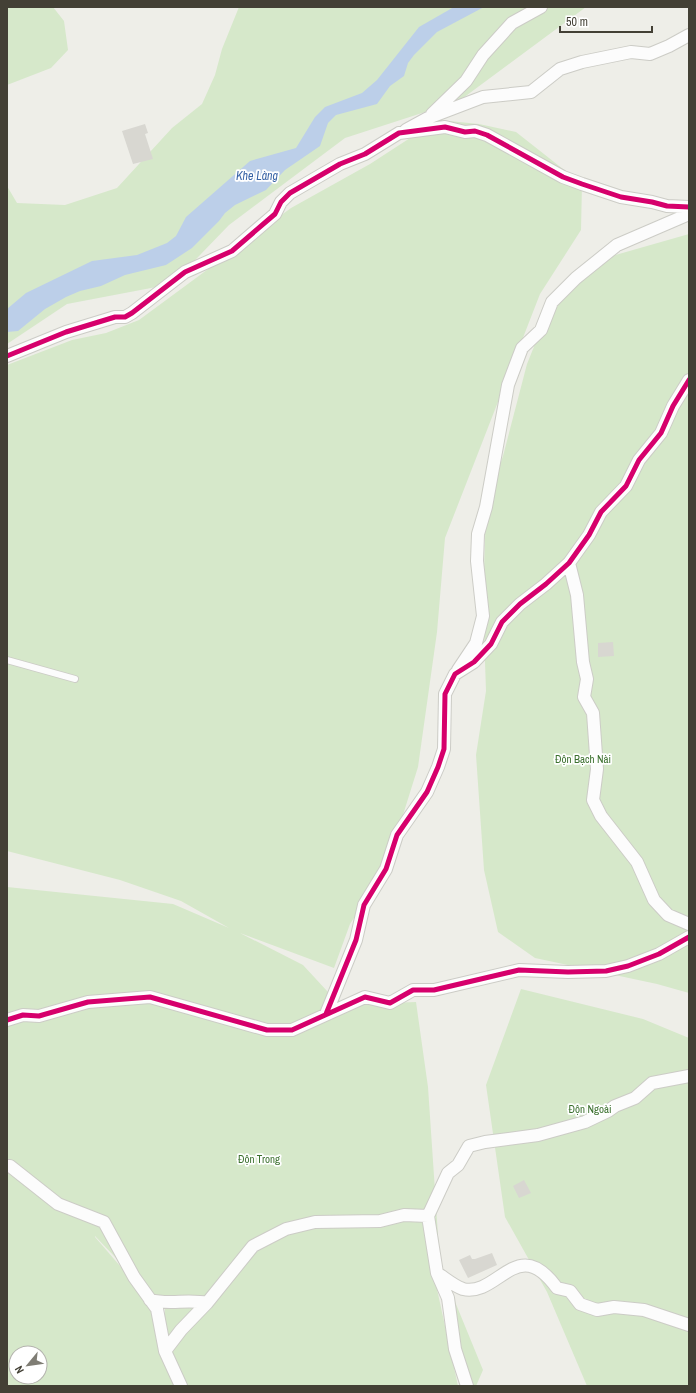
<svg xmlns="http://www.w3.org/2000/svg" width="696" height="1393" viewBox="0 0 696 1393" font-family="'Archivo Narrow',sans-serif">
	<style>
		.green { fill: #d6e8ca; fill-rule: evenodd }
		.water { fill: #bccfe9 }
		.building { fill: #d8d7d1 }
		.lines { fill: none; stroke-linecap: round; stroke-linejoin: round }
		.lane-casing { stroke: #ccccc6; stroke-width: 8 }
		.street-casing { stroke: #ccccc6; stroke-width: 14 }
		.lane { stroke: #fcfcfc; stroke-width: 6 }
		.street { stroke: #fcfcfc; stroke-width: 12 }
		.cycleway-casing { stroke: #fff; stroke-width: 8 }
		.cycleway { stroke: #d6006c; stroke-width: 5 }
		.labels { text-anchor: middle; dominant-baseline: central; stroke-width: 3.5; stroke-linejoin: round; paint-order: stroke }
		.park-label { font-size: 11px; fill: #3b702e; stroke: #fff }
		.water-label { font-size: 12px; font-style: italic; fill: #3863a6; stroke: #fff }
	</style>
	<rect width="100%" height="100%" fill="#eeeee8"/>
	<!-- green -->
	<path class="green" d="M 7,7 L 53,7 L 64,21 L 68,50 L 51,68 L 7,85 Z
		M 239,7 L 586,7 L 459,101 L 345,138 L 229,225 L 172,284 L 67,304 L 7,344 L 7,186 L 17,203 L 65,205 L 117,188 L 172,128 L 202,104 L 215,75 L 222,49 Z
		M 449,121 L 479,124 L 516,132 L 582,184 L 581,230 L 540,294 L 445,538 L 437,632 L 418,767 L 386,869 L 350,924 L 334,968 L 240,933 L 303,965 L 340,1005 L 416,1002 L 428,1087 L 440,1265 L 483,1370 L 476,1386 L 467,1386 L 453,1325 L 432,1266 L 458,1386 L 7,1386 L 7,887 L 173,904 L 229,928 L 181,901 L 120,880 L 7,851 L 7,365 L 72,340 L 106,333 L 139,320 L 291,208 L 370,164 L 427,127 ZM 95,1236 L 134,1277 L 146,1296 L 95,1237 ZM 151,1301 L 165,1304 L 165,1330 ZM 16,1353 L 40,1353 L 40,1377 L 16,1377 Z
		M 689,234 L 689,993 L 657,984 L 535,958 L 498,932 L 484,870 L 476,755 L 486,691 L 483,603 L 486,507 L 503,456 L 527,364 L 552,302 L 591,262 Z
		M 521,989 L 643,1019 L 689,1038 L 689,1386 L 587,1386 L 547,1292 L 505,1217 L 486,1085 Z"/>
	<!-- water -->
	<path class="water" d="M 454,7 L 484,7 L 437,32 L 414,55 L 408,63 L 404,76 L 390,86 L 377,104 L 336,115 L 328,123 L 320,146 L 285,170 L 266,190 L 235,205 L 225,213 L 219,221 L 192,248 L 166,265 L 125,275 L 101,286 L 80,291 L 66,297 L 45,309 L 18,331 L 7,332 L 7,309 L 26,293 L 92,261 L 137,255 L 167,243 L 176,236 L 186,217 L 250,161 L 296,148 L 315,117 L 325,107 L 362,93 L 377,80 L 419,27 Z"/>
	<!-- building -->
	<path class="building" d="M 145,124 L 148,133 L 145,134 L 153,159 L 133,164 L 122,131 Z
		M 613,642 L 614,656 L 598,657 L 598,643 Z
		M 524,1180 L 531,1193 L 519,1198 L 513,1186 Z
		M 492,1253 L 497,1265 L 468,1278 L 459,1260 L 470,1255 L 472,1259 L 475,1259 Z"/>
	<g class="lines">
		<defs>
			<path id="lane" d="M 7,660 L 75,679"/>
			<path id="street" d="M 432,114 L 466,81 L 483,55 L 512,23 L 541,7
				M 406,130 L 428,118 L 483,97 L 531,92 L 560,69 L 582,62 L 631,52 L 650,54 L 669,46 L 689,35
				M 7,356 L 66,332 L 115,317 L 125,317 L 132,313 L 185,272 L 232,251 L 275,214 L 281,202 L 290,193 L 340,164 L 365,154 L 399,133 L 445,127 L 465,132 L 475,131 L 487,135 L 563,177 L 582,184 L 621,197 L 652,202 L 667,206 L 689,207
				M 569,563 L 577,595 L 583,662 L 587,679 L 584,697 L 593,713 L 597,769 L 593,800 L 601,816 L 637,862 L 654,900 L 668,915 L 689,924
				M 458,670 L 476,643 L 483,616 L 477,561 L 478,534 L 486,507 L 508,385 L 522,348 L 541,330 L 552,302 L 576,278 L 617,245 L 689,214
				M 326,1014 L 356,940 L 364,905 L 386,869 L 397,835 L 427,792 L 438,767 L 444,749 L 445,694 L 455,674 L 474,662 L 491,644 L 502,622 L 520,604 L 546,584 L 569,563 L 589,535 L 601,512 L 626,486 L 639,460 L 661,433 L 673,406 L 689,380
				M 7,1020 L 23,1015 L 39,1016 L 88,1002 L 150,997 L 267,1030 L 292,1030 L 365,997 L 390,1003 L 413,990 L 434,990 L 519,970 L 568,972 L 606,971 L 628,966 L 659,954 L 689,937
				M 7,1166 L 10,1166 L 58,1204 L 104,1222 L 134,1277 L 157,1309 L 165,1351 L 181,1386
				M 428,1216 L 437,1273 L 448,1298 L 455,1349 L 467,1386
				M 437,1273 C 445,1278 454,1286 463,1289 C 499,1297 517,1233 557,1288 L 570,1291 L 580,1304 L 597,1310 L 614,1307 L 644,1310 L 689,1325
				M 150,1300 C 168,1305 188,1299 207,1303
				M 165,1351 L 181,1330 L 207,1303 L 253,1246 L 286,1229 L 315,1222 L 380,1221 L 404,1215 L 428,1216 L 448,1173 L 458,1165 L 469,1146 L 485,1142 L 538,1135 L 585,1122 L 608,1111 L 615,1106 L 635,1098 L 652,1083 L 689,1076"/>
		</defs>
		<!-- lane casing -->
		<use href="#lane" class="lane-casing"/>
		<!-- street casing -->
		<use href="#street" class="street-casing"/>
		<!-- lane -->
		<use href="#lane" class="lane"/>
		<!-- street -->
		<use href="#street" class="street"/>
		<defs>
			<path id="cycleway" d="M 7,356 L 66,332 L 115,317 L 125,317 L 132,313 L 185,272 L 232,251 L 275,214 L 281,202 L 290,193 L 340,164 L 365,154 L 399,133 L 445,127 L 465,132 L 475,131 L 487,135 L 563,177 L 582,184 L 621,197 L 652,202 L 667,206 L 689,207
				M 326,1014 L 356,940 L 364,905 L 386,869 L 397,835 L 427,792 L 438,767 L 444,749 L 445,694 L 455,674 L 474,662 L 491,644 L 502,622 L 520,604 L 546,584 L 569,563 L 589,535 L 601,512 L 626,486 L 639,460 L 661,433 L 673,406 L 689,380
				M 7,1020 L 23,1015 L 39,1016 L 88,1002 L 150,997 L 267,1030 L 292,1030 L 365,997 L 390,1003 L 413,990 L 434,990 L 519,970 L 568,972 L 606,971 L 628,966 L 659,954 L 689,937"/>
		</defs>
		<!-- cycleway casing -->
		<use href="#cycleway" class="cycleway-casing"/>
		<!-- cycleway -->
		<use href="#cycleway" class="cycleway"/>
	</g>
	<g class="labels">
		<!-- park labels -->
		<g class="park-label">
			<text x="583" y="759">Độn Bạch Nài</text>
			<text x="590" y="1109">Độn Ngoài</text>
			<text x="259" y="1159">Độn Trong</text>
		</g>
		<!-- water labels -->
		<g class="water-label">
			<text x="257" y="176">Khe Làng</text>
		</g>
	</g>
	<!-- border -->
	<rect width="696" height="1393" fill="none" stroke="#434035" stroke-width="16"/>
	<!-- north arrow -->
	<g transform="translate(28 1365) rotate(241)"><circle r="19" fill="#ffffff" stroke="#b4b3ae"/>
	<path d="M0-3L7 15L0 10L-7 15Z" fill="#7f7d74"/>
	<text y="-6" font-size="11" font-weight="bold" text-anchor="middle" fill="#434035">N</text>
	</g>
	<!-- scale -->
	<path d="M560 26v6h92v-6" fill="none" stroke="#434035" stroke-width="2"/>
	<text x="566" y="26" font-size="12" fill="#434035" stroke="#ffffff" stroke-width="3" paint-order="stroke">50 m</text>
</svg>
